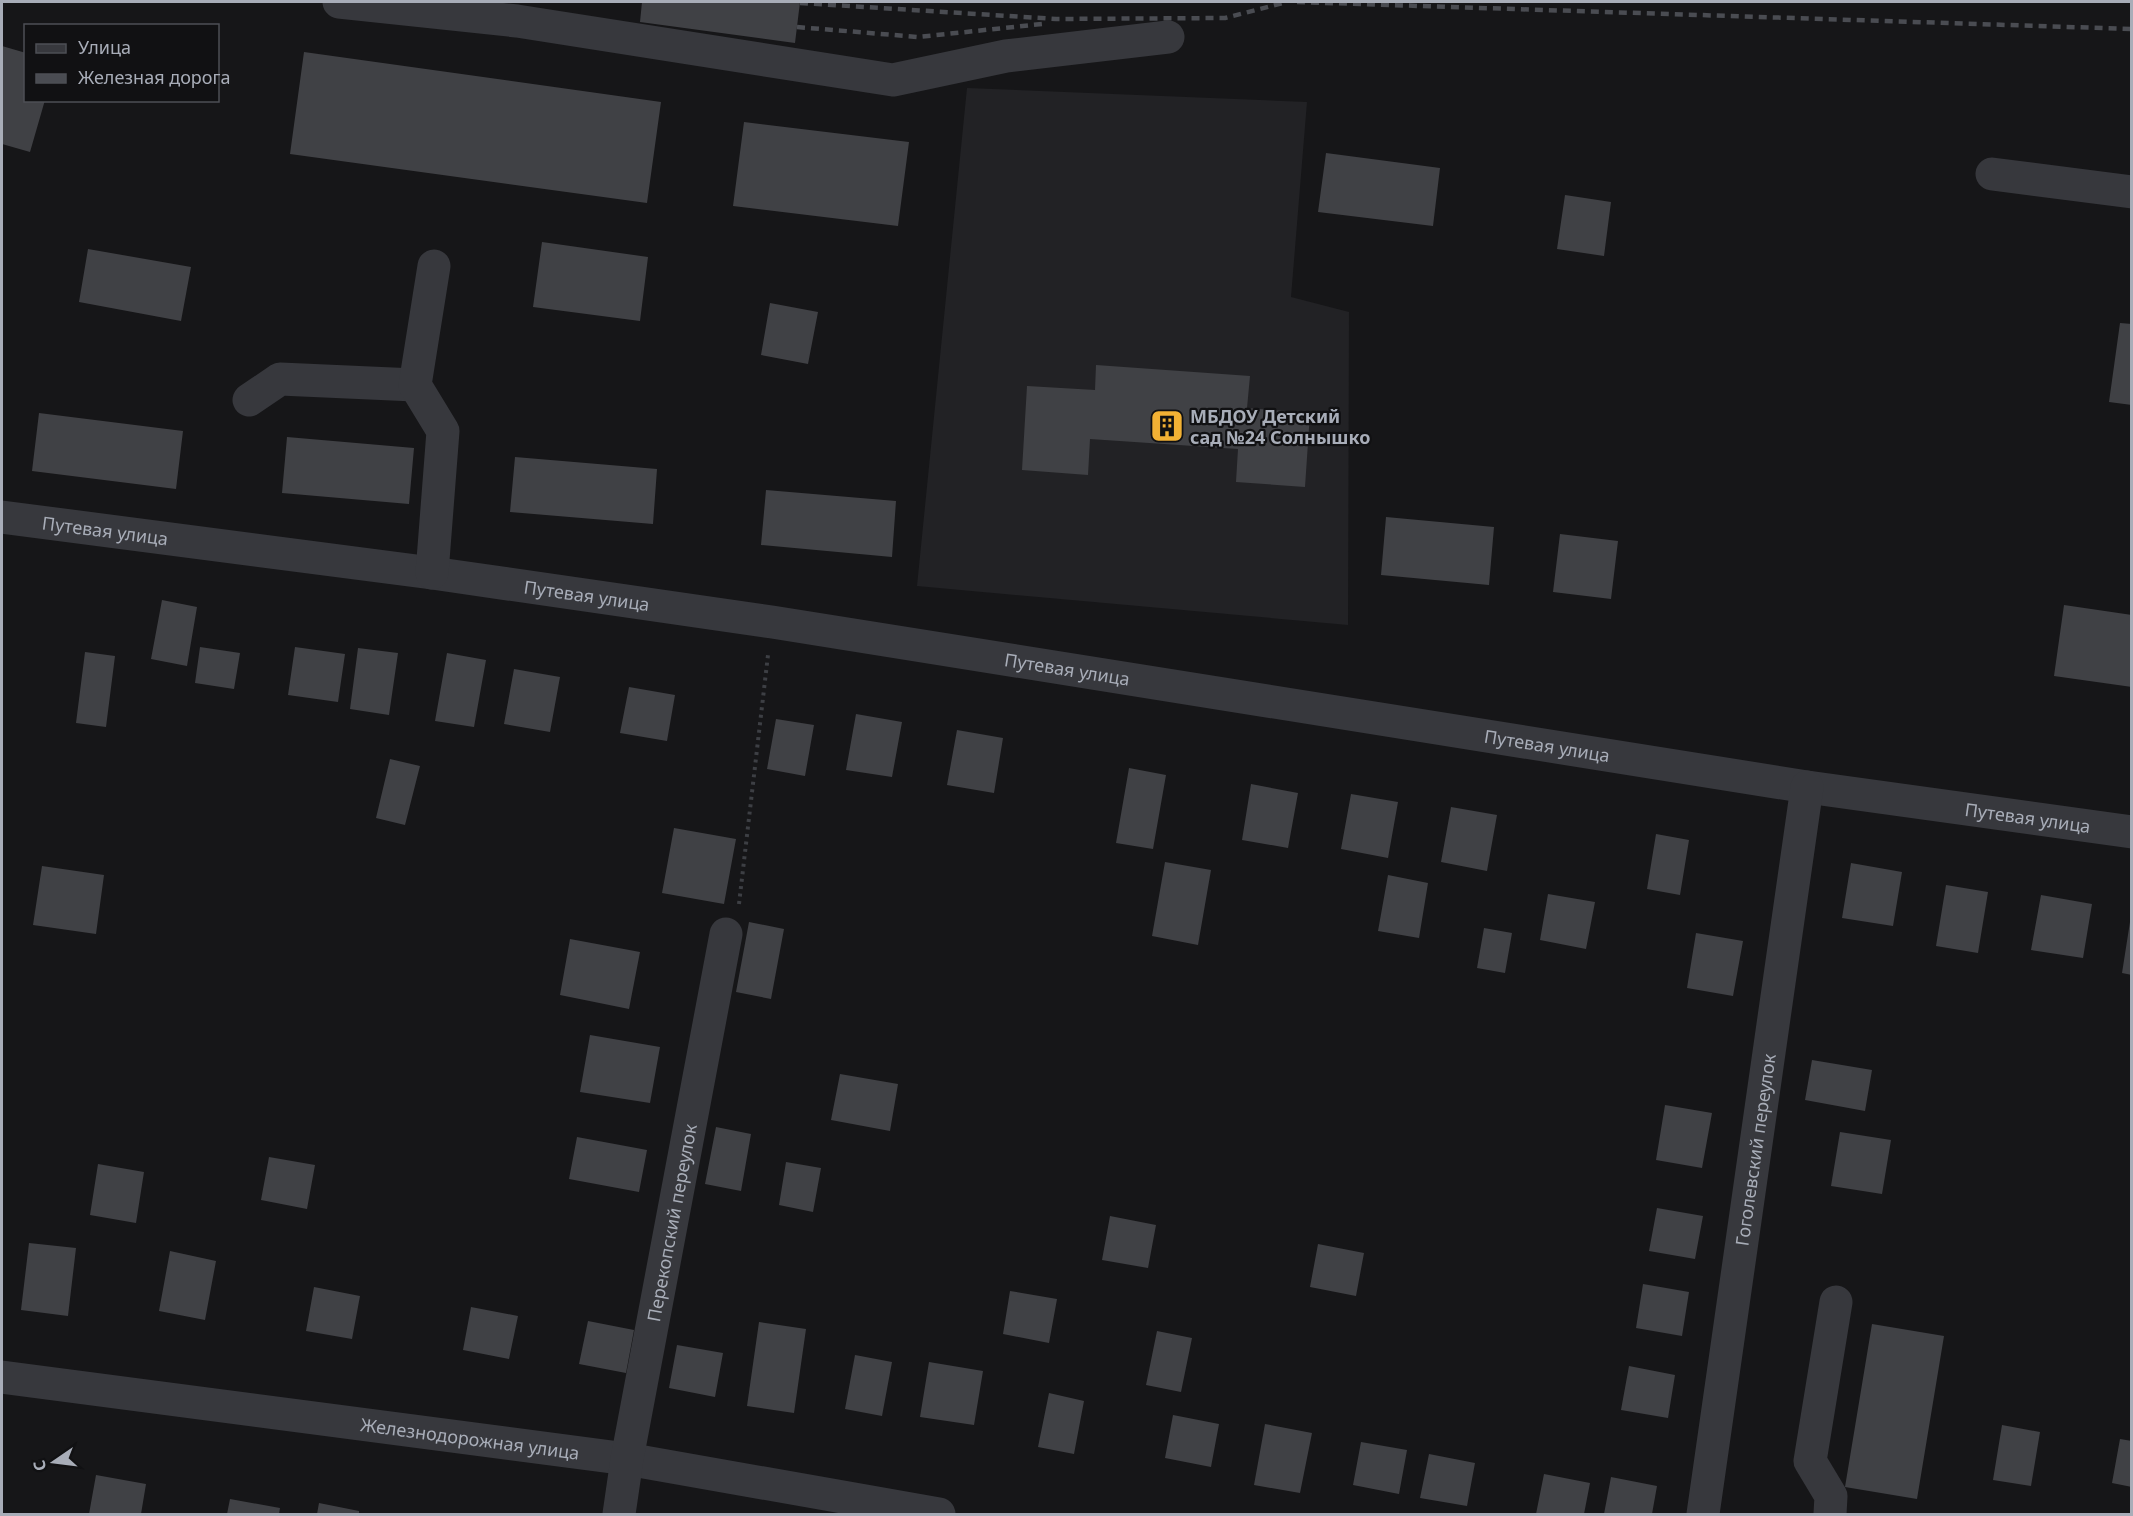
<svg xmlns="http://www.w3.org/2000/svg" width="2133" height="1516" viewBox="0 0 2133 1516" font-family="'Noto Sans',sans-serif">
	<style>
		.built { fill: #222225 }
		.building { fill: #404145 }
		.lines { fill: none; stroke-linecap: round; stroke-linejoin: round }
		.path { stroke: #3d3f44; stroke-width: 4; stroke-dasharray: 3 4.5; stroke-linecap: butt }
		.minor { stroke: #37383d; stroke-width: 33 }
		.rail { stroke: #4a4c52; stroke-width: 4.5; stroke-dasharray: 8 6; stroke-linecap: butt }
		.labels { text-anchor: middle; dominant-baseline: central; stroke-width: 4.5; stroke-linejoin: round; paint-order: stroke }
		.poi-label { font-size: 18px; font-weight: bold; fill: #a8adb8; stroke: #111113; text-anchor: start }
		.street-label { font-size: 18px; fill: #a8adb8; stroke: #111113 }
	</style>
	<rect width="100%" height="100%" fill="#161618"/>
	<!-- built -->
	<path class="built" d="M 967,88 L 1307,102 L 1291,297 L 1349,312 L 1348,625 L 917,586 Z"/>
	<!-- building -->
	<path class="building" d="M 642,2 L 800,2 L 795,43 L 640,22 Z
		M 2,46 L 26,53 L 26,100 L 45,100 L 30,152 L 2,144 Z
		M 304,52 L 661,102 L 647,203 L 290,154 Z
		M 744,122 L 909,142 L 898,226 L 733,206 Z
		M 1326,153 L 1440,168 L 1433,226 L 1318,212 Z
		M 1565,195 L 1611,202 L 1604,256 L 1557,249 Z
		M 542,242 L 648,257 L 640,321 L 533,307 Z
		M 88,249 L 191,267 L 181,321 L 79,302 Z
		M 770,303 L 818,312 L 808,364 L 761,355 Z
		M 2120,323 L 2132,324 L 2132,405 L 2109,402 Z
		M 1096,365 L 1250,376 L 1247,408 L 1310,413 L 1305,487 L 1236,482 L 1238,449 L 1090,439 L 1088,475 L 1022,470 L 1027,386 L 1095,390 Z
		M 39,413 L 183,431 L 176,489 L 32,471 Z
		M 287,437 L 414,448 L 409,504 L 282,493 Z
		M 515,457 L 657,469 L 653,524 L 510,512 Z
		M 766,490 L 896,501 L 892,557 L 761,545 Z
		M 1386,517 L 1494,527 L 1489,585 L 1381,575 Z
		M 1560,534 L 1618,541 L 1611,599 L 1553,592 Z
		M 162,600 L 197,607 L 187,666 L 151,659 Z
		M 2064,605 L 2132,615 L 2132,687 L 2054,676 Z
		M 200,647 L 240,653 L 234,689 L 195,683 Z
		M 295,647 L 345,654 L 338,702 L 288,695 Z
		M 358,648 L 398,653 L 389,715 L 350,709 Z
		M 85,652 L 115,656 L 106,727 L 76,723 Z
		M 447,653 L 486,660 L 474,727 L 435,721 Z
		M 514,669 L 560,677 L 550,732 L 504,724 Z
		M 629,687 L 675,695 L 667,741 L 620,733 Z
		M 856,714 L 902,722 L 892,777 L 846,770 Z
		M 776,719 L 814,725 L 805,776 L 767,769 Z
		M 957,730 L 1003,738 L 994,793 L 947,785 Z
		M 390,759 L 420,766 L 405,825 L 376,818 Z
		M 1129,768 L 1166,775 L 1153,849 L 1116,843 Z
		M 1251,784 L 1298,793 L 1288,848 L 1242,840 Z
		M 1351,794 L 1398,802 L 1388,858 L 1341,849 Z
		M 1451,807 L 1497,815 L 1487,871 L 1441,862 Z
		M 674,828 L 736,839 L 724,904 L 662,893 Z
		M 1656,834 L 1689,840 L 1680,895 L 1647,889 Z
		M 1165,862 L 1211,870 L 1198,945 L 1152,936 Z
		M 1851,863 L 1902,872 L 1893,926 L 1842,918 Z
		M 42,866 L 104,875 L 96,934 L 33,925 Z
		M 1388,875 L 1428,883 L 1419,938 L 1378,931 Z
		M 1946,885 L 1988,892 L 1978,953 L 1936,946 Z
		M 1548,894 L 1595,902 L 1586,949 L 1540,940 Z
		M 2041,895 L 2092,904 L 2083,958 L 2031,950 Z
		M 749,922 L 784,929 L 771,999 L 736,992 Z
		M 2130,922 L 2132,922 L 2132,975 L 2122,973 Z
		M 1484,928 L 1512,933 L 1505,973 L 1477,968 Z
		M 1696,933 L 1743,941 L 1733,996 L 1687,988 Z
		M 570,939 L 640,952 L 629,1009 L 560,995 Z
		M 590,1035 L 660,1047 L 650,1103 L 580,1092 Z
		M 1812,1060 L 1872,1070 L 1865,1111 L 1805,1100 Z
		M 840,1074 L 898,1084 L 890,1131 L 831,1120 Z
		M 1665,1105 L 1712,1113 L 1702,1168 L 1656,1160 Z
		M 716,1127 L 751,1134 L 741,1191 L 705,1184 Z
		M 1840,1132 L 1891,1140 L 1882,1194 L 1831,1186 Z
		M 577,1137 L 647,1150 L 639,1192 L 569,1179 Z
		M 269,1157 L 315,1165 L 307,1209 L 261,1200 Z
		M 786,1162 L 821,1168 L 813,1212 L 779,1205 Z
		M 98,1164 L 144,1172 L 136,1223 L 90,1215 Z
		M 1657,1208 L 1703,1216 L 1695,1259 L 1649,1251 Z
		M 1110,1216 L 1156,1225 L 1148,1268 L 1102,1260 Z
		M 29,1243 L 76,1248 L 68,1316 L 21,1310 Z
		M 1318,1244 L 1364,1253 L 1356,1296 L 1310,1287 Z
		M 170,1251 L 216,1261 L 205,1320 L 159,1311 Z
		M 1643,1284 L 1689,1292 L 1682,1336 L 1636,1328 Z
		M 314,1287 L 360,1296 L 352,1339 L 306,1331 Z
		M 1010,1291 L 1057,1299 L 1049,1343 L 1003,1334 Z
		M 471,1307 L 518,1316 L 509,1359 L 463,1350 Z
		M 588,1321 L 634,1330 L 626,1373 L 579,1364 Z
		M 759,1322 L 806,1329 L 794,1413 L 747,1406 Z
		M 1872,1324 L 1944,1336 L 1917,1499 L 1845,1487 Z
		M 1157,1331 L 1192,1338 L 1181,1392 L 1146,1385 Z
		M 677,1345 L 723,1353 L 715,1397 L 669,1388 Z
		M 855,1355 L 892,1362 L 882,1416 L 845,1409 Z
		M 929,1362 L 983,1371 L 974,1425 L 920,1417 Z
		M 1629,1366 L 1675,1375 L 1668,1418 L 1621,1410 Z
		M 1049,1393 L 1084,1401 L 1074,1454 L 1038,1447 Z
		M 1173,1415 L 1219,1424 L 1211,1467 L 1165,1458 Z
		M 1265,1424 L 1312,1433 L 1300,1493 L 1254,1485 Z
		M 2002,1425 L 2040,1432 L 2031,1486 L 1993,1480 Z
		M 2120,1439 L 2132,1441 L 2132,1487 L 2112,1483 Z
		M 1361,1442 L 1407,1450 L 1399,1494 L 1353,1485 Z
		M 1429,1454 L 1475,1463 L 1467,1506 L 1420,1498 Z
		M 1544,1474 L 1590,1483 L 1584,1514 L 1536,1514 Z
		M 96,1475 L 146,1484 L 141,1514 L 89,1514 Z
		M 1611,1477 L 1657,1486 L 1652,1514 L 1604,1514 Z
		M 230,1499 L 280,1508 L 279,1514 L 227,1514 Z
		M 319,1503 L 359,1511 L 359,1514 L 317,1514 Z"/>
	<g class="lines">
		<!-- path -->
		<path class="path" d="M 739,904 L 768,655"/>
		<!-- minor -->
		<g class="minor">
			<path d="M 339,2 L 517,21 L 893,80 L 1006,56 L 1168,37"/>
			<path d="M 1992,174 L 2132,192"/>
			<path d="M 249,400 L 280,379 L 415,385"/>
			<path id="s1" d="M 2,517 L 432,573 L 772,622 L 1807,787 L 2132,832"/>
			<path d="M 432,573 L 443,431 L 415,385 L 434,266"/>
			<path id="s2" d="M 2,1377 L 627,1459 L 939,1514"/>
			<path id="s3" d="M 619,1514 L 627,1459 L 726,934"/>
			<path id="s4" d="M 1703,1514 L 1807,787"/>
			<path d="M 1830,1514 L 1831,1496 L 1810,1461 L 1836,1302"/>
		</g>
		<!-- rail -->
		<path class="rail" d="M 1297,2 L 2132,29
			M 800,3 L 1056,19 L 1225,18 L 1287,2
			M 797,27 L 918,37 L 1042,24"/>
	</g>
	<!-- icons -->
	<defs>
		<symbol id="building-square" viewBox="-11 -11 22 22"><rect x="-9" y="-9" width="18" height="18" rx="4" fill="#f2b134" stroke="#111113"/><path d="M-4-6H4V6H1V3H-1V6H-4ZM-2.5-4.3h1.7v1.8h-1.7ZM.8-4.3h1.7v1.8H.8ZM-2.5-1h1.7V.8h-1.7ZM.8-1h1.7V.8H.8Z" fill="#111"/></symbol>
	</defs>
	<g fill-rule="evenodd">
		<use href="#building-square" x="1148" y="407" width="38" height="38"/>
	</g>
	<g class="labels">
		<!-- poi labels -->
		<g class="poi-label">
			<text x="1190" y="416">МБДОУ Детский<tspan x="1190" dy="21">сад №24 Солнышко</tspan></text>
		</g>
		<!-- street labels -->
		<g class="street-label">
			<text stroke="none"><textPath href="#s1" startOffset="104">Путевая улица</textPath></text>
			<text stroke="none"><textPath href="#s1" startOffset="590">Путевая улица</textPath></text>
			<text stroke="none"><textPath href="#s1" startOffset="1076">Путевая улица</textPath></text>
			<text stroke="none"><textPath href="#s1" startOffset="1562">Путевая улица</textPath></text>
			<text stroke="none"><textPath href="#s1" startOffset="2048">Путевая улица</textPath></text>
			<text stroke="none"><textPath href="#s4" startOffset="368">Гоголевский переулок</textPath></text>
			<text stroke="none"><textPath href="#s3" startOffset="296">Перекопский переулок</textPath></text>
			<text stroke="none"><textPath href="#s2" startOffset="472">Железнодорожная улица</textPath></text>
		</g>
	</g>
	<!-- border -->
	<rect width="2133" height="1516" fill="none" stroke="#a8adb8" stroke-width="6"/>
	<!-- legend -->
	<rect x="24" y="24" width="195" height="78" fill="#111113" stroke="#4d4f55" stroke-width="1.5"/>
	<rect x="36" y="44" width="30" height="9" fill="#37383d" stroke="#4d4f55" stroke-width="1.5"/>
	<text x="78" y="54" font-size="18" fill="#a8adb8">Улица</text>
	<rect x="36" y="74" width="30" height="9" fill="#4a4c52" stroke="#4d4f55" stroke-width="1.5"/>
	<text x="78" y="84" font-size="18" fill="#a8adb8">Железная дорога</text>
	<!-- north arrow -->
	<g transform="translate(54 1462) rotate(256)" stroke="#111113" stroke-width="4.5" paint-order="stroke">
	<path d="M0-4.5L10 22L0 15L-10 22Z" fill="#a8adb8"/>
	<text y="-9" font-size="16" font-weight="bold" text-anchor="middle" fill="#a8adb8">С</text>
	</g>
</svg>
